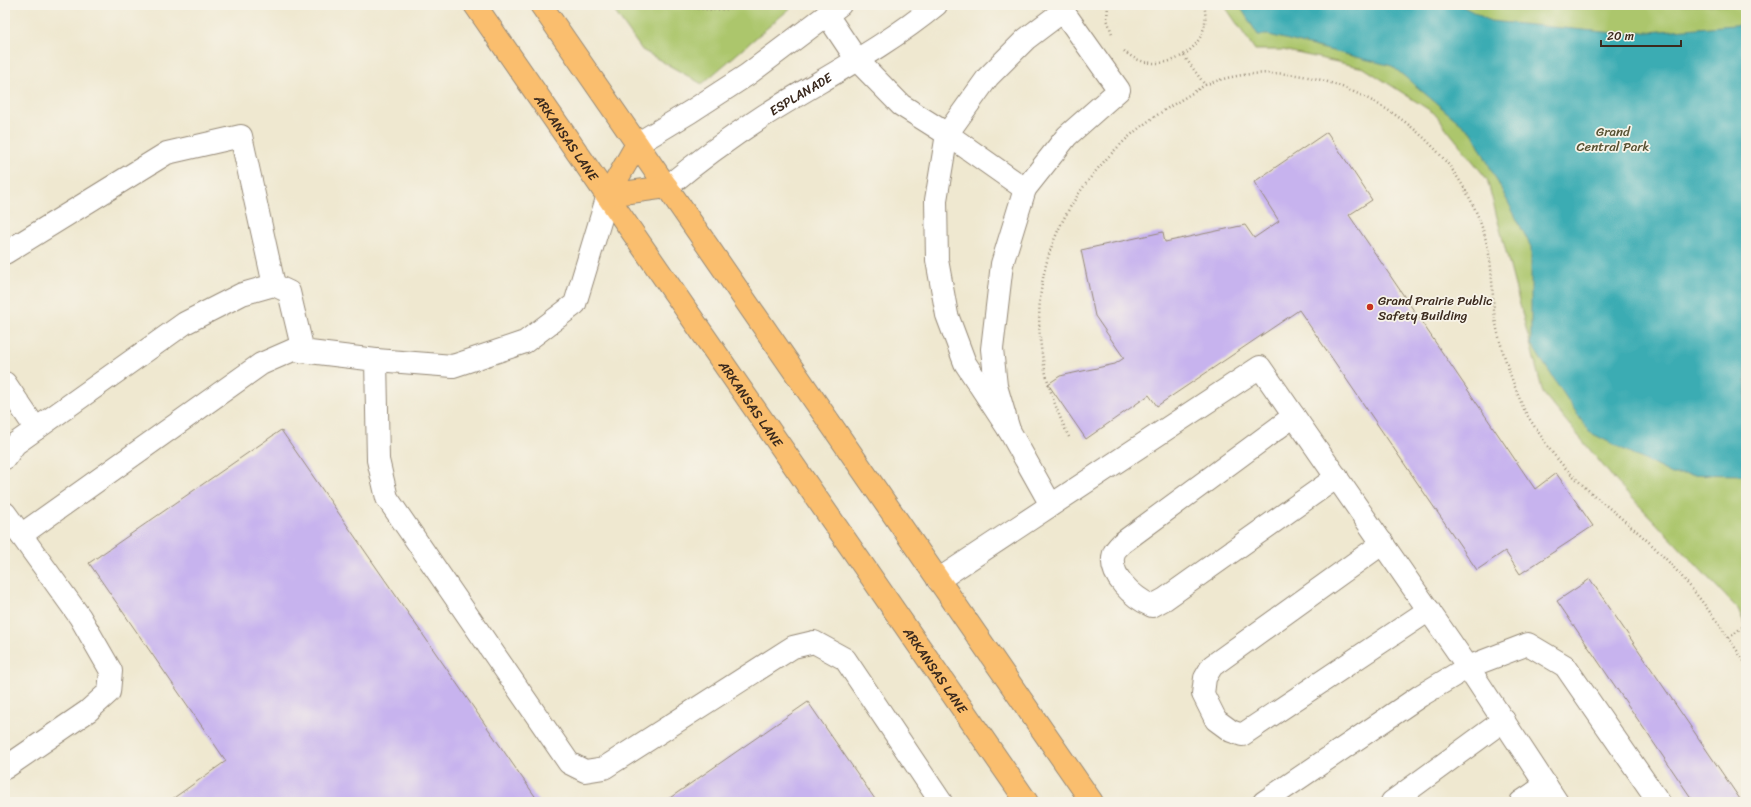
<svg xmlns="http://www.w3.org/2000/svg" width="1751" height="807" viewBox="0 0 1751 807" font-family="Sriracha,sans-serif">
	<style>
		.green { fill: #acc66c; stroke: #747845 }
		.water { fill: #3aacb3; stroke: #3a6b68 }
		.building { fill: #c7b3ee }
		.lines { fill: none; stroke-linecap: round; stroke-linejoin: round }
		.minor-casing { stroke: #958977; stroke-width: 24 }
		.major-casing { stroke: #958977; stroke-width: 24 }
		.path { stroke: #958977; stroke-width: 2.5; stroke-dasharray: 1 3; stroke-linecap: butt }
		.minor { stroke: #fff; stroke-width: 22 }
		.major { stroke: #fabe6e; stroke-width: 22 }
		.poi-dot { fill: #c8321e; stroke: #f7f3e8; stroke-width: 1.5 }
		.labels { text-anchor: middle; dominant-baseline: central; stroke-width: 3.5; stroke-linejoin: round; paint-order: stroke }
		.street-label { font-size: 13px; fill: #3b2a1e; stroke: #f7f3e8 }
		.park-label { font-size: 13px; fill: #575132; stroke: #f7f3e8 }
		.poi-label { font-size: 13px; fill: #3b2a1e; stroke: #f7f3e8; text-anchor: start }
	</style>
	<rect width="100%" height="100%" fill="#f7f3e8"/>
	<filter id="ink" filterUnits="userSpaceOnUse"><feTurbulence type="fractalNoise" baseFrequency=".025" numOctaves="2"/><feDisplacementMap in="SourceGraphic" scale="8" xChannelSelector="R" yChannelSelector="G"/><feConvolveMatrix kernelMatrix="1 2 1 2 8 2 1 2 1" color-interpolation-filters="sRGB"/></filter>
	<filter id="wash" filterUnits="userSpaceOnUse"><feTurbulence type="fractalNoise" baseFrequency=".012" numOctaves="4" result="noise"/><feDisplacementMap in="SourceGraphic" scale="16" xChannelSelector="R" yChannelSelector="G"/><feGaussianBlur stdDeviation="0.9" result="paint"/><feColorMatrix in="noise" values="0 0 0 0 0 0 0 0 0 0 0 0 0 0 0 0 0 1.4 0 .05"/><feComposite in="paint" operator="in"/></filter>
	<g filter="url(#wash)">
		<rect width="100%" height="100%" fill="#efe8d0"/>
		<!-- green -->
		<path class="green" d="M 610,5 L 794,5 L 702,84 L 642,50 Z
			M 1224,5 L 1746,5 L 1746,626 L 1737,608 L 1614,479 L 1543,393 L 1487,179 L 1434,113 L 1364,68 L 1283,50 L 1255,50 Z"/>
		<!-- water -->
		<path class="water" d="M 1239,5 L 1460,5 L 1490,21 L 1625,34 L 1746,24 L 1746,475 L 1672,474 L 1589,432 L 1531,344 L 1531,247 L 1473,134 L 1392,66 L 1269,35 L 1258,35 Z"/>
		<g id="blocks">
			<!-- building -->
			<path class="building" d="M 1327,132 L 1372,200 L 1349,215 L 1535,489 L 1556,473 L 1593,526 L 1520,574 L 1505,551 L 1477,570 L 1299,310 L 1157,406 L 1149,395 L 1086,439 L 1048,384 L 1060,376 L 1115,364 L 1124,358 L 1095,316 L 1081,250 L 1163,232 L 1165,242 L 1245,225 L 1254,238 L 1279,221 L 1254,182 Z
				M 281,430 L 539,802 L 168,802 L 226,761 L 89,563 Z
				M 1590,579 L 1742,802 L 1694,802 L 1557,601 Z
				M 808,702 L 877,802 L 664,802 Z"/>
		</g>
	</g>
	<g filter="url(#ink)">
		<use href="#blocks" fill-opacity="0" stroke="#958977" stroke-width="1"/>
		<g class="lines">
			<defs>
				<g id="minor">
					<path d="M 827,15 L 857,60 L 901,105 L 947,134 L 1025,189 L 1002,264 L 992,349 L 996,386 L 1009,430 L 1051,505"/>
					<path d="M 637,144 L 690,112 L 747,75 L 840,5"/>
					<path id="s1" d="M 667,187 C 698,161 731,137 765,115 C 822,79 884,48 936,5"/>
					<path d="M 5,253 L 167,153 L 241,136 L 274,285"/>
					<path d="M 376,360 L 453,366 L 525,342 L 575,304 L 608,195"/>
					<path d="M 5,383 L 36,429"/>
					<path d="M 1294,416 L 1122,543 C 1119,546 1115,550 1114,553 C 1107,575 1134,598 1152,606 L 1165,599 L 1337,477"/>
					<path d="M 1009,430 L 965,363 L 947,315 L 937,260 L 936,200 L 947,134 L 988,77 L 1026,39 L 1063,11 L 1119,90 L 1067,136 L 1025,189"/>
					<path d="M 5,458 L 15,444 L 185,323 L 242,294 L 274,285 L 289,292 L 303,351"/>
					<path d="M 5,513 L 21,535"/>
					<path d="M 1383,543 L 1212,666 L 1205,678 L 1203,694 L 1216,720 L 1231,731 L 1242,735 L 1429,610"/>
					<path d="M 938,580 L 1260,367 L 1468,667 L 1557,802"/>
					<path d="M 5,768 L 88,711 L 109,692 L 111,671 L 80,617 L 21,535 L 261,364 L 293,350 L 376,360 L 378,460 L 387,498 L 569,763 L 585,771 L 604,768 L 793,647 L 814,642 L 845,659 L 941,802"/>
					<path d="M 1264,802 L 1420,696 L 1468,667 L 1528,644 L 1565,666 L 1659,802"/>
					<path d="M 1392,802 L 1504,720"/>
					<path d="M 1521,802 L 1546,785"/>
				</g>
				<g id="major">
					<path id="s2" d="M 475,5 L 1027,802"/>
					<path d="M 541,5 L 1092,802"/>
					<path d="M 608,195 L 667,187"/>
					<path d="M 608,195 L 637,144"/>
				</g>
			</defs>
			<!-- minor casing -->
			<use href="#minor" class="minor-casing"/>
			<!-- major casing -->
			<use href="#major" class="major-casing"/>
			<!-- path -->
			<path class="path" d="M 674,5 C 702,11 729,11 757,5
				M 1108,5 L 1107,19 L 1112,34
				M 1611,5 L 1684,5
				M 1124,51 C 1158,81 1215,51 1204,5
				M 1184,56 L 1205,85 C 1247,68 1300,70 1342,87 C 1414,115 1471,172 1488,249 C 1493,272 1492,296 1495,319 C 1500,347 1512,381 1523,407 C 1529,420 1539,432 1546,444 C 1573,484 1619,513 1654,547 C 1690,582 1718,622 1746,664
				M 1069,437 C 1013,322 1037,218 1132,134 C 1154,115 1180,101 1205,85
				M 1729,638 L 1746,624"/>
			<!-- minor -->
			<use href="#minor" class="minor"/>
			<!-- major -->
			<use href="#major" class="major"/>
		</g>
	</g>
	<!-- markers -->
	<circle class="poi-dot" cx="1370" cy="307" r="4"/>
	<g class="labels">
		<!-- street labels -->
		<g class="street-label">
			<text stroke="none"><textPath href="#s1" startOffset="163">ESPLANADE</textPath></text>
			<text stroke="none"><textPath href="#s2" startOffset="161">ARKANSAS LANE</textPath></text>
			<text stroke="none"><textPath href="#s2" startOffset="485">ARKANSAS LANE</textPath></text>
			<text stroke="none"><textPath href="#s2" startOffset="809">ARKANSAS LANE</textPath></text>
		</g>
		<!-- park labels -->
		<g class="park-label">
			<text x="1613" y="131">Grand<tspan x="1613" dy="15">Central Park</tspan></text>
		</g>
		<!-- poi labels -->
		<g class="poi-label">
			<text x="1378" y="300">Grand Prairie Public<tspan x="1378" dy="15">Safety Building</tspan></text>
		</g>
	</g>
	<!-- margin -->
	<rect width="1751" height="807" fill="none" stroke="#f7f3e8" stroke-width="20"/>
	<!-- scale -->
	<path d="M1601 40v6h80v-6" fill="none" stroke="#3b2a1e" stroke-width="2"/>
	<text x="1607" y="40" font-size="12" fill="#3b2a1e" stroke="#f7f3e8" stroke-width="3" paint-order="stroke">20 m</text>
</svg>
